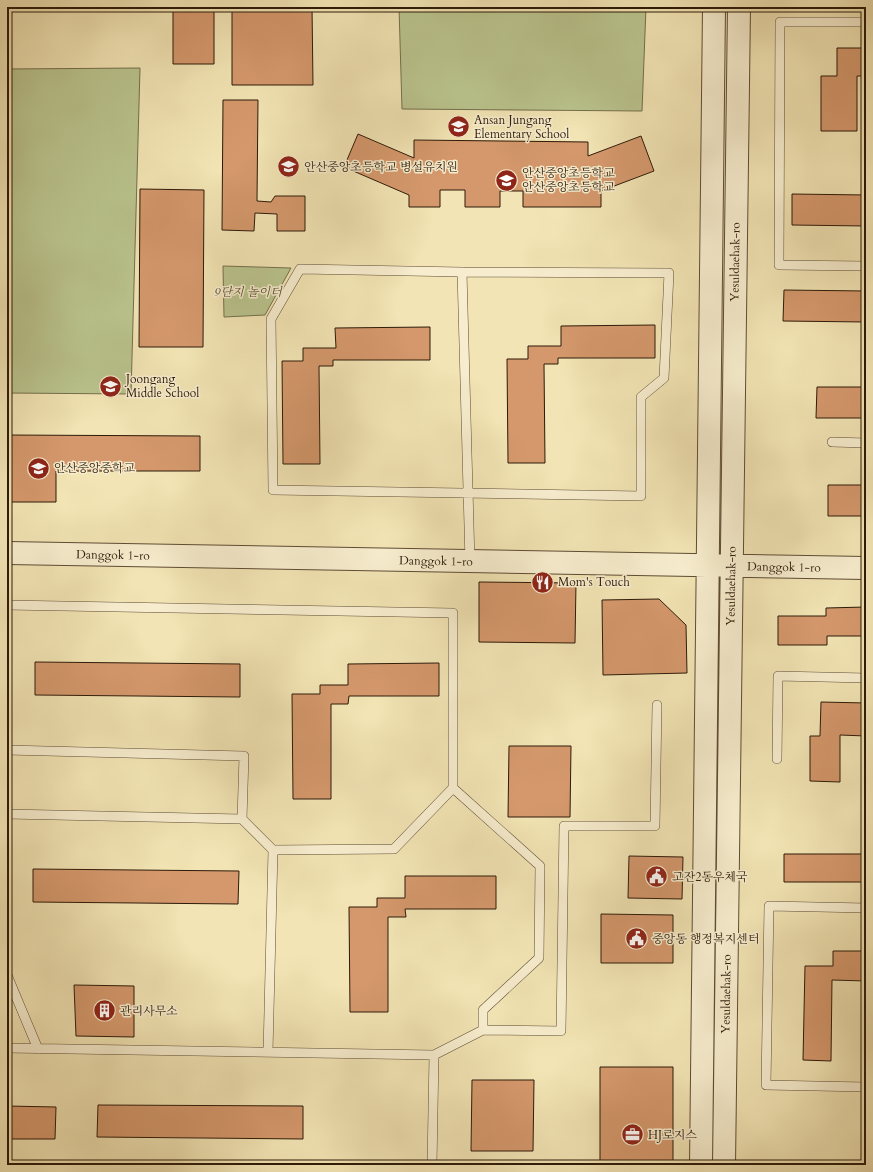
<svg xmlns="http://www.w3.org/2000/svg" width="873" height="1172" viewBox="0 0 873 1172" font-family="Cardo,'Noto Serif KR',serif">
	<style>
		.green { fill: #bac48e; stroke: #746f4c }
		.building { fill: #d4986c; stroke: #2d1a09 }
		.lines { fill: none; stroke-linecap: round; stroke-linejoin: round }
		.service-casing { stroke: #5e4c34; stroke-width: 10 }
		.tertiary-casing { stroke: #5e4c34; stroke-width: 24 }
		.service { stroke: #f7edce; stroke-width: 9 }
		.tertiary { stroke: #f7edce; stroke-width: 22 }
		.labels { text-anchor: middle; dominant-baseline: central; stroke-width: 3; stroke-linejoin: round; paint-order: stroke }
		.poi-label { font-size: 12px; fill: #2d1a09; stroke: #f7edce; text-anchor: start }
		.street-label { font-size: 12px; fill: #2d1a09; stroke: #f7edce }
		.park-label { font-size: 12px; font-style: italic; fill: #574d31; stroke: #f7edce }
	</style>
	<rect width="100%" height="100%" fill="#f2e4b4"/>
	<filter id="stains"><feTurbulence type="fractalNoise" baseFrequency=".005" numOctaves="4"/><feColorMatrix values="0 0 0 0 .2 0 0 0 0 .09 0 0 0 0 .02 0 0 0 .5 -.17"/></filter>
	<radialGradient id="worn" r=".72"><stop offset=".6" stop-color="#630" stop-opacity="0"/><stop offset="1" stop-color="#630" stop-opacity=".3"/></radialGradient>
	<!-- green -->
	<path class="green" d="M 399,7 L 646,7 L 642,111 L 402,109 Z
		M 140,68 L 131,394 L 7,393 L 7,69 Z
		M 223,266 L 291,268 L 265,315 L 224,317 Z"/>
	<!-- building -->
	<path class="building" d="M 173,7 L 214,7 L 214,64 L 173,64 Z
		M 232,7 L 312,7 L 313,85 L 232,85 Z
		M 837,48 L 866,48 L 866,76 L 857,76 L 857,131 L 821,131 L 821,76 L 837,76 Z
		M 223,100 L 258,100 L 257,201 L 271,202 L 275,196 L 305,196 L 305,231 L 277,231 L 277,214 L 255,213 L 254,231 L 222,230 Z
		M 358,134 L 414,158 L 414,140 L 588,142 L 588,156 L 641,136 L 654,171 L 601,191 L 601,207 L 523,207 L 523,191 L 500,191 L 500,207 L 465,207 L 465,190 L 440,190 L 440,207 L 409,207 L 409,195 L 344,167 Z
		M 140,189 L 204,190 L 203,347 L 139,347 Z
		M 792,194 L 866,195 L 866,226 L 792,225 Z
		M 784,290 L 866,291 L 866,322 L 783,321 Z
		M 655,325 L 655,358 L 558,358 L 558,364 L 544,364 L 545,463 L 508,463 L 507,359 L 528,359 L 528,346 L 561,346 L 561,326 Z
		M 430,327 L 430,360 L 333,360 L 333,366 L 319,366 L 320,464 L 283,464 L 282,361 L 303,361 L 303,348 L 336,348 L 335,328 Z
		M 817,387 L 866,387 L 866,418 L 816,418 Z
		M 7,435 L 200,436 L 200,471 L 56,471 L 56,502 L 7,502 Z
		M 828,485 L 866,485 L 866,516 L 828,516 Z
		M 479,582 L 576,583 L 575,643 L 479,642 Z
		M 659,599 L 686,625 L 687,673 L 603,675 L 602,600 Z
		M 866,607 L 866,636 L 827,636 L 827,645 L 778,645 L 778,616 L 826,616 L 826,608 Z
		M 35,662 L 240,664 L 240,697 L 35,695 Z
		M 439,663 L 439,696 L 349,696 L 348,704 L 331,704 L 331,799 L 293,799 L 292,694 L 320,694 L 320,685 L 348,685 L 348,664 Z
		M 821,702 L 866,703 L 866,736 L 840,735 L 840,782 L 810,781 L 810,736 L 820,736 Z
		M 509,746 L 571,746 L 570,817 L 508,817 Z
		M 784,854 L 866,854 L 866,882 L 784,882 Z
		M 629,856 L 683,857 L 682,899 L 628,898 Z
		M 33,869 L 239,871 L 238,904 L 33,902 Z
		M 405,876 L 496,876 L 496,909 L 405,909 L 406,917 L 388,917 L 388,1012 L 350,1012 L 349,907 L 377,907 L 377,898 L 405,898 Z
		M 601,914 L 673,915 L 673,963 L 601,963 Z
		M 833,951 L 866,951 L 866,981 L 832,980 L 831,1061 L 803,1060 L 805,966 L 833,966 Z
		M 74,985 L 134,986 L 134,1037 L 76,1036 Z
		M 600,1067 L 673,1067 L 673,1165 L 600,1165 Z
		M 472,1080 L 534,1080 L 533,1151 L 471,1151 Z
		M 98,1105 L 303,1106 L 303,1139 L 97,1137 Z
		M 7,1106 L 56,1107 L 55,1139 L 7,1139 Z"/>
	<g class="lines">
		<defs>
			<path id="service" d="M 866,22 L 780,22 L 779,265 L 866,266
				M 462,272 L 669,273 L 664,378 L 641,397 L 641,496 L 273,490 L 271,319 L 300,269 L 462,272 L 470,562
				M 832,442 L 866,443
				M 7,605 L 453,613 L 453,788 L 394,849 L 273,850 L 242,819
				M 7,750 L 244,756 L 242,819 L 7,814
				M 777,759 L 778,676 L 866,678
				M 453,788 L 540,866 L 539,958 L 483,1010 L 483,1030
				M 866,908 L 769,906 L 766,1085 L 866,1087
				M 7,975 L 38,1049
				M 7,1048 L 434,1055 L 432,1165
				M 268,1052 L 273,850
				M 434,1055 L 483,1030 L 561,1031 L 564,826 L 655,826 L 657,705"/>
			<path id="tertiary" d="M 7,553 L 866,568
				M 701,1165 L 714,7
				M 724,1165 L 739,7"/>
		</defs>
		<!-- service casing -->
		<use href="#service" class="service-casing"/>
		<!-- tertiary casing -->
		<use href="#tertiary" class="tertiary-casing"/>
		<!-- service -->
		<use href="#service" class="service"/>
		<!-- tertiary -->
		<use href="#tertiary" class="tertiary"/>
	</g>
	<!-- icons -->
	<defs>
		<symbol id="school-disc" viewBox="-11 -11 22 22"><circle r="9.5" fill="#8f2418" stroke="#f7edce"/><path d="M0-5L7-2L0 1L-7-2ZM-4 1L0 2.5L4 1V4Q0 6-4 4Z" fill="#fff"/></symbol>
		<symbol id="restaurant-disc" viewBox="-11 -11 22 22"><circle r="9.5" fill="#8f2418" stroke="#f7edce"/><path d="M-5-6h1v4h1v-4h1v4h1v-4h1v5L-1.5 .5V6h-2V.5L-5-1ZM5-6V6H3V1.5H1.5Q1.5-4 5-6Z" fill="#fff"/></symbol>
		<symbol id="civic-disc" viewBox="-11 -11 22 22"><circle r="9.5" fill="#8f2418" stroke="#f7edce"/><path d="M-.6-6.5H3V-4.5H.6V-3L4-1V1h2V6H-6V1h2V-1L-.6-3ZM-1.2 2.5V6h2.4V2.5Z" fill="#fff"/></symbol>
		<symbol id="building-disc" viewBox="-11 -11 22 22"><circle r="9.5" fill="#8f2418" stroke="#f7edce"/><path d="M-4-6H4V6H1V3H-1V6H-4ZM-2.5-4.3h1.7v1.8h-1.7ZM.8-4.3h1.7v1.8H.8ZM-2.5-1h1.7V.8h-1.7ZM.8-1h1.7V.8H.8Z" fill="#fff"/></symbol>
		<symbol id="office-disc" viewBox="-11 -11 22 22"><circle r="9.5" fill="#8f2418" stroke="#f7edce"/><path d="M-6-3h4V-5.5h4V-3h4V5H-6ZM-1-4.5V-3h2v-1.5ZM-6 0V1H6V0Z" fill="#fff"/></symbol>
	</defs>
	<g fill-rule="evenodd">
		<use href="#school-disc" x="446" y="114" width="25" height="25"/>
		<use href="#school-disc" x="276" y="154" width="25" height="25"/>
		<use href="#school-disc" x="494" y="168" width="25" height="25"/>
		<use href="#school-disc" x="98" y="374" width="25" height="25"/>
		<use href="#school-disc" x="26" y="456" width="25" height="25"/>
		<use href="#restaurant-disc" x="530" y="570" width="25" height="25"/>
		<use href="#civic-disc" x="644" y="864" width="25" height="25"/>
		<use href="#civic-disc" x="624" y="926" width="25" height="25"/>
		<use href="#building-disc" x="92" y="998" width="25" height="25"/>
		<use href="#office-disc" x="620" y="1122" width="25" height="25"/>
	</g>
	<g class="labels">
		<!-- poi labels -->
		<g class="poi-label">
			<text x="474" y="120">Ansan Jungang<tspan x="474" dy="14">Elementary School</tspan></text>
			<text x="304" y="167">안산중앙초등학교 병설유치원</text>
			<text x="522" y="173">안산중앙초등학교<tspan x="522" dy="14">안산중앙초등학교</tspan></text>
			<text x="126" y="379">Joongang<tspan x="126" dy="14">Middle School</tspan></text>
			<text x="54" y="468">안산중앙중학교</text>
			<text x="558" y="582">Mom's Touch</text>
			<text x="672" y="877">고잔2동우체국</text>
			<text x="652" y="939">중앙동 행정복지센터</text>
			<text x="120" y="1011">관리사무소</text>
			<text x="648" y="1135">HJ로지스</text>
		</g>
		<!-- street labels -->
		<g class="street-label">
			<text transform="translate(735 262) rotate(-89)">Yesuldaehak-ro</text>
			<text transform="translate(113 555) rotate(1)">Danggok 1-ro</text>
			<text transform="translate(436 561) rotate(1)">Danggok 1-ro</text>
			<text transform="translate(784 567) rotate(1)">Danggok 1-ro</text>
			<text transform="translate(731 586) rotate(-89)">Yesuldaehak-ro</text>
			<text transform="translate(726 994) rotate(-89)">Yesuldaehak-ro</text>
		</g>
		<!-- park labels -->
		<g class="park-label">
			<text x="248" y="292">9단지 놀이터</text>
		</g>
	</g>
	<!-- margin -->
	<rect width="873" height="1172" fill="none" stroke="#f2e4b4" stroke-width="24"/>
	<rect x="8" y="8" width="857" height="1156" fill="none" stroke="#2d1a09" stroke-width="2"/>
	<rect x="12" y="12" width="849" height="1148" fill="none" stroke="#2d1a09"/>
	<rect width="100%" height="100%" filter="url(#stains)"/>
	<rect width="100%" height="100%" fill="url(#worn)"/>
</svg>
